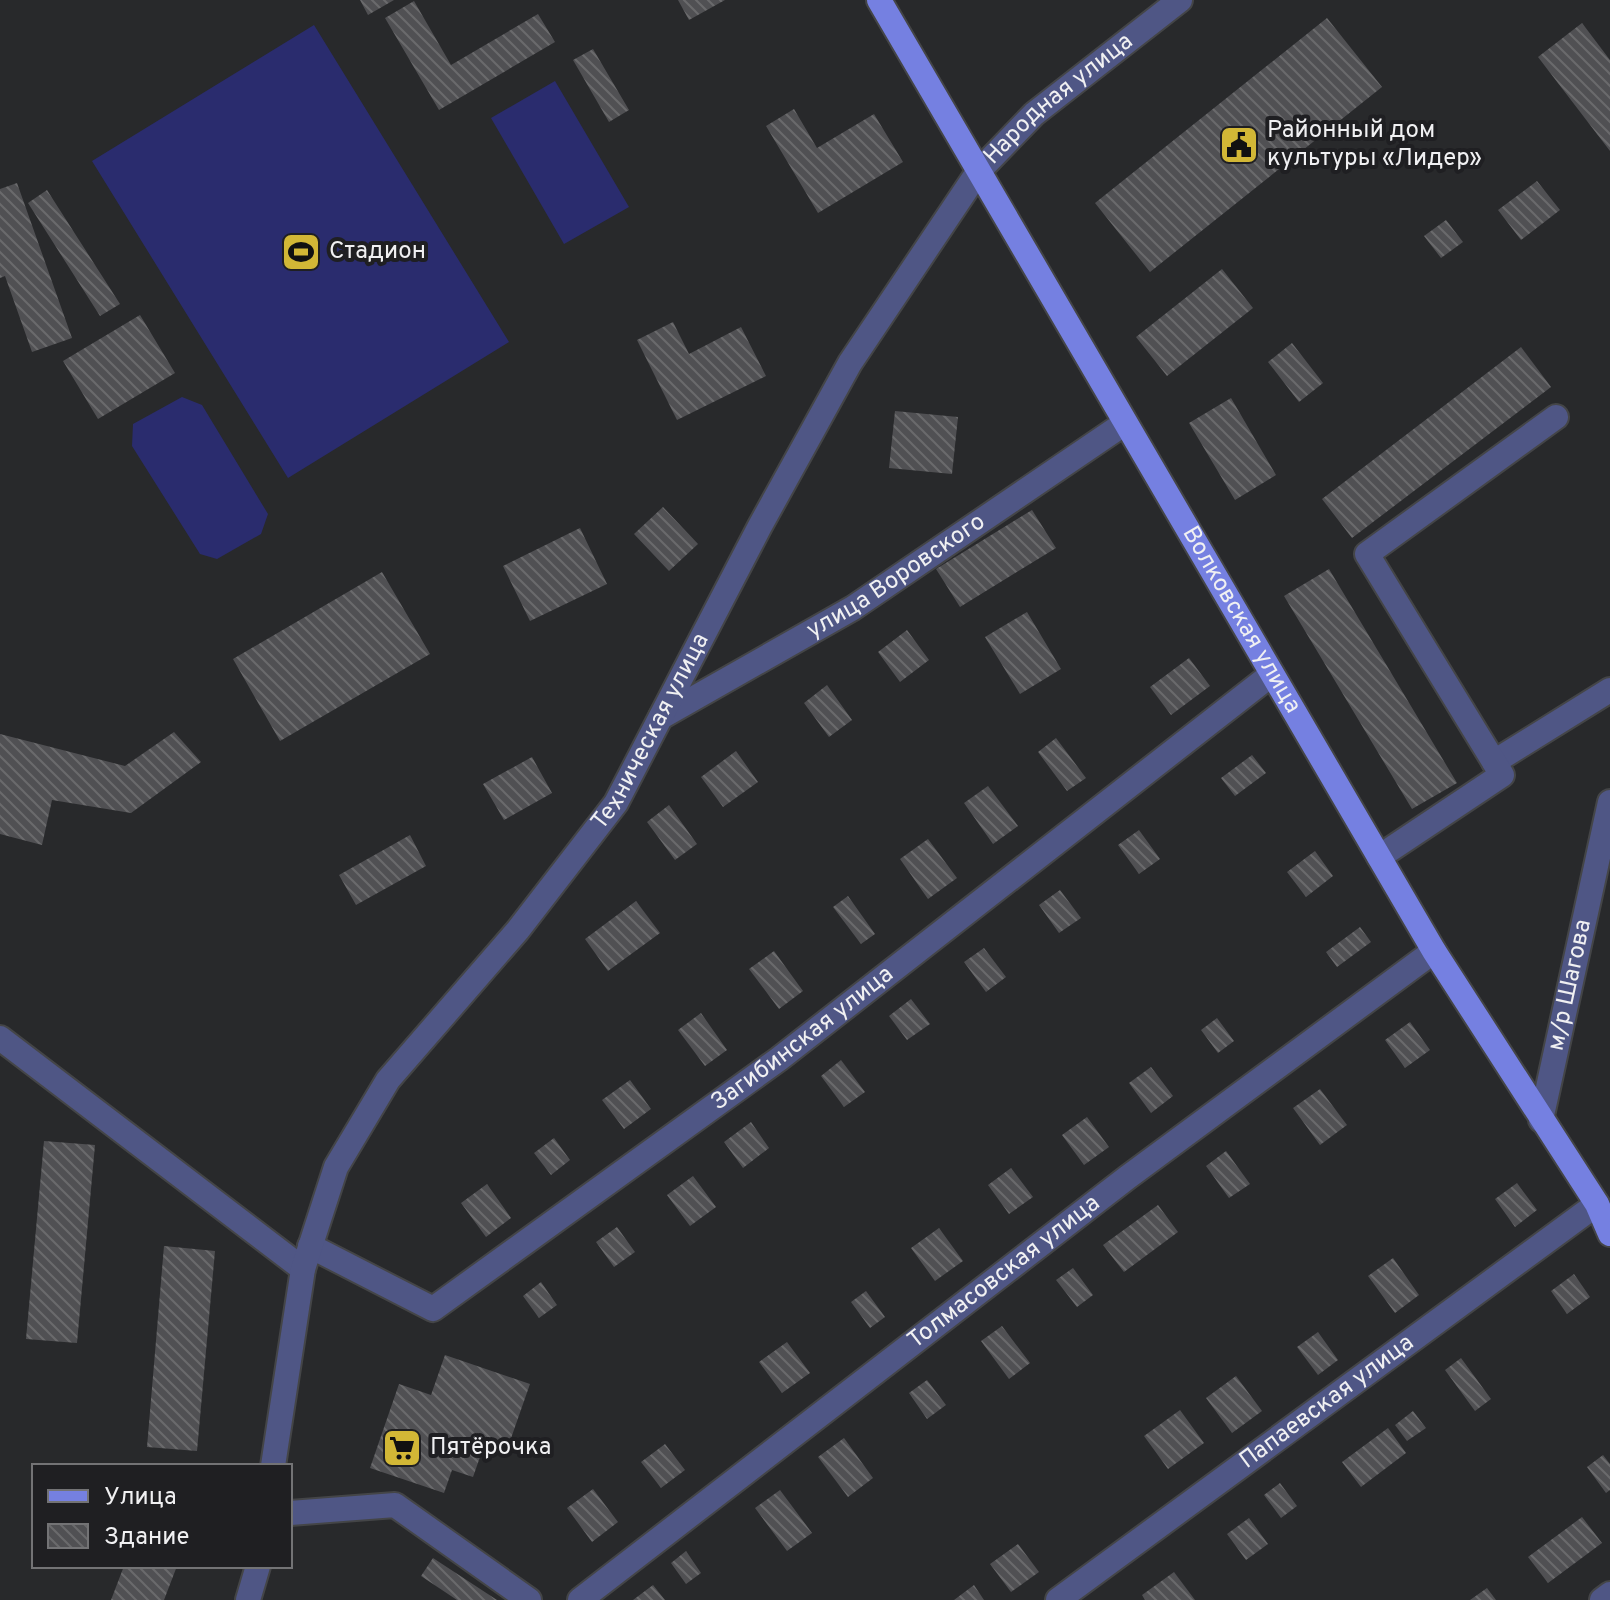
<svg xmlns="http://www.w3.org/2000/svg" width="1610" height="1600" viewBox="0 0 1610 1600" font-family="Overpass,sans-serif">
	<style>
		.pitch { fill: #2a2c6e }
		.building { fill: url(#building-back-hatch) }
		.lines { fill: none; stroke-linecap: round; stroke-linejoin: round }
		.minor-casing { stroke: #444547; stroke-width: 28 }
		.major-casing { stroke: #444547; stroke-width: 28 }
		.minor { stroke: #4f5685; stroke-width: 24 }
		.major { stroke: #7580e1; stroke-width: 24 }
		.labels { text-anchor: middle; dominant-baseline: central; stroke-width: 8; stroke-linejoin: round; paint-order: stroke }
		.street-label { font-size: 24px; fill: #f0f0f2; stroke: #1f1f22 }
		.poi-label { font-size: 24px; fill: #f0f0f2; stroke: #1f1f22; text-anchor: start }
	</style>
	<defs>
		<pattern id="building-back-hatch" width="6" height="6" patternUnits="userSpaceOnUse" patternTransform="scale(2)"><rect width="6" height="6" fill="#505053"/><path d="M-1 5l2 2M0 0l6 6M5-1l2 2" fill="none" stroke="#6a6a6c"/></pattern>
	</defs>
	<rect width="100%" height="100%" fill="#28292b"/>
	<!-- pitch -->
	<path class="pitch" d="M 314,25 L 509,342 L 288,478 L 92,161 Z
		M 555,81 L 629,207 L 564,244 L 491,118 Z
		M 182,397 L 202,405 L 268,514 L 261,534 L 217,559 L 200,554 L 132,446 L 133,424 Z"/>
	<!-- building -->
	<path class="building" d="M 360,0 L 394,0 L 368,15 Z
		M 678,0 L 725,0 L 689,20 Z
		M 414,1 L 451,65 L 538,14 L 555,42 L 439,110 L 385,18 Z
		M 1327,18 L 1382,87 L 1150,272 L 1095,203 Z
		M 1582,23 L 1610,60 L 1610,151 L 1538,57 Z
		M 593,49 L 629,110 L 609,122 L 573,60 Z
		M 794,109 L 817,148 L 874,114 L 903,162 L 818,213 L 766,126 Z
		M 1537,181 L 1560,210 L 1521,240 L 1498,210 Z
		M 17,183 L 72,338 L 32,352 L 5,276 L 0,278 L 0,189 Z
		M 47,190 L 120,304 L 100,316 L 28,203 Z
		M 1446,220 L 1463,242 L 1441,258 L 1424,236 Z
		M 1222,269 L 1253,308 L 1167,376 L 1136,337 Z
		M 140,315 L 175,373 L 98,419 L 63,361 Z
		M 673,322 L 689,354 L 741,327 L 766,376 L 677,420 L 637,340 Z
		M 1292,343 L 1323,383 L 1299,402 L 1268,362 Z
		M 1521,347 L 1551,387 L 1352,538 L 1322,499 Z
		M 1231,398 L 1276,475 L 1235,500 L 1189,423 Z
		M 895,411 L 958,417 L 952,474 L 889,468 Z
		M 663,507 L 698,544 L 669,571 L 634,534 Z
		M 1032,510 L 1056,548 L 960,607 L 936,569 Z
		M 580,528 L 607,584 L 530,621 L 503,566 Z
		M 1329,569 L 1457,783 L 1412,809 L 1284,596 Z
		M 382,572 L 430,654 L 280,741 L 233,659 Z
		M 1027,612 L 1061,669 L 1020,694 L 985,637 Z
		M 907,630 L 929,660 L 900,682 L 878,652 Z
		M 1189,658 L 1210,686 L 1171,715 L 1150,687 Z
		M 827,685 L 852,720 L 829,737 L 804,703 Z
		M 174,732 L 201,762 L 131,813 L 52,800 L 42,845 L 0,834 L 0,734 L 125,766 Z
		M 1056,738 L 1086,778 L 1067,791 L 1038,752 Z
		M 736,751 L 758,782 L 723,807 L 701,777 Z
		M 1252,755 L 1266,773 L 1235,796 L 1221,778 Z
		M 532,757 L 552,793 L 504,820 L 483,784 Z
		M 988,786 L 1018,826 L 993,844 L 964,803 Z
		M 669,805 L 697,844 L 675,860 L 647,822 Z
		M 1139,830 L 1160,859 L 1139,874 L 1118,845 Z
		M 410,835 L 426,866 L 356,905 L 339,875 Z
		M 928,839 L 957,878 L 928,899 L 900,859 Z
		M 1315,851 L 1333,876 L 1306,897 L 1287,872 Z
		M 1060,890 L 1081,918 L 1059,933 L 1039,905 Z
		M 848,896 L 875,934 L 861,944 L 833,907 Z
		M 636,901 L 660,933 L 608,971 L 585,939 Z
		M 1360,927 L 1371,942 L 1337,967 L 1326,952 Z
		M 984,948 L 1006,977 L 986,992 L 964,962 Z
		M 774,951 L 803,991 L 779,1009 L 749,969 Z
		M 911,999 L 930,1024 L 907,1040 L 889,1016 Z
		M 701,1013 L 727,1050 L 705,1066 L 678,1030 Z
		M 1217,1018 L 1234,1041 L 1218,1053 L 1201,1030 Z
		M 1410,1022 L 1430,1050 L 1405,1068 L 1385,1040 Z
		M 841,1060 L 865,1092 L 844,1107 L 821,1076 Z
		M 1151,1067 L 1173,1096 L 1151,1113 L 1129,1083 Z
		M 630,1080 L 651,1109 L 624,1129 L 602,1100 Z
		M 1320,1089 L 1347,1125 L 1320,1145 L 1293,1108 Z
		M 1087,1117 L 1109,1147 L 1084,1165 L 1062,1135 Z
		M 751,1122 L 769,1148 L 743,1168 L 724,1142 Z
		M 554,1138 L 570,1160 L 551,1175 L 534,1153 Z
		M 44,1141 L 95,1145 L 77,1343 L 26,1339 Z
		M 1226,1151 L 1250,1184 L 1229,1198 L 1206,1166 Z
		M 1011,1168 L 1033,1197 L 1009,1214 L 988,1185 Z
		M 693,1176 L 716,1207 L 690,1226 L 667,1195 Z
		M 1517,1183 L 1537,1210 L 1515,1227 L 1495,1199 Z
		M 487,1184 L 511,1218 L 486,1237 L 461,1203 Z
		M 1158,1205 L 1178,1232 L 1124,1272 L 1103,1245 Z
		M 617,1227 L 635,1252 L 614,1267 L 596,1242 Z
		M 939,1228 L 963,1261 L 935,1281 L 911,1248 Z
		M 164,1246 L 215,1251 L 197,1451 L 147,1447 Z
		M 1393,1258 L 1419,1295 L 1395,1313 L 1368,1276 Z
		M 1073,1268 L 1093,1295 L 1077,1307 L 1056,1280 Z
		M 1574,1274 L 1590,1297 L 1567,1314 L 1551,1291 Z
		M 541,1282 L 557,1305 L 539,1318 L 523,1296 Z
		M 866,1291 L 885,1317 L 870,1328 L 851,1302 Z
		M 1002,1326 L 1030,1363 L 1009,1379 L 981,1341 Z
		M 1318,1332 L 1338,1360 L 1318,1375 L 1297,1347 Z
		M 787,1342 L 810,1373 L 782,1393 L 759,1362 Z
		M 445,1355 L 530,1384 L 509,1444 L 487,1437 L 473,1477 L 452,1470 L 444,1493 L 370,1468 L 399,1384 L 431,1395 Z
		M 1461,1358 L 1491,1399 L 1475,1411 L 1445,1370 Z
		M 1236,1376 L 1262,1411 L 1232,1433 L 1206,1398 Z
		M 927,1380 L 946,1405 L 927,1419 L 909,1393 Z
		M 1180,1410 L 1204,1443 L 1168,1469 L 1144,1436 Z
		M 1413,1411 L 1426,1428 L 1407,1441 L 1395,1425 Z
		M 1388,1428 L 1406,1453 L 1361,1487 L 1342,1462 Z
		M 844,1438 L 873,1478 L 848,1497 L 818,1457 Z
		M 665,1444 L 685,1470 L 661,1488 L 641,1462 Z
		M 1603,1455 L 1610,1464 L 1610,1490 L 1606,1493 L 1587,1467 Z
		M 1280,1483 L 1297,1506 L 1281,1518 L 1264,1495 Z
		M 593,1489 L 618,1522 L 592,1542 L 567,1508 Z
		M 780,1490 L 812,1533 L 787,1551 L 755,1508 Z
		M 1582,1517 L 1602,1543 L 1548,1583 L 1528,1557 Z
		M 1249,1518 L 1268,1544 L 1246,1560 L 1227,1534 Z
		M 1018,1544 L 1039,1572 L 1011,1592 L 990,1564 Z
		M 686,1551 L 701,1573 L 686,1584 L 671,1563 Z
		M 433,1558 L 497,1600 L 457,1600 L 421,1576 Z
		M 124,1566 L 177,1566 L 164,1600 L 111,1600 Z
		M 1174,1572 L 1195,1600 L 1145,1600 L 1142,1595 Z
		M 653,1585 L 665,1600 L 633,1600 Z
		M 974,1585 L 984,1600 L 954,1600 Z
		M 1487,1588 L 1496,1600 L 1470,1600 Z"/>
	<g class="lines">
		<defs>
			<g id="minor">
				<path id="s1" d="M 661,717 L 853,608 L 1125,423"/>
				<path d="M 1494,762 L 1610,690"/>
				<path d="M 1379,857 L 1502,775 L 1367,554 L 1556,417"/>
				<path d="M 0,1038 L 303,1269"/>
				<path id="s2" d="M 1541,1120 L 1610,802"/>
				<path id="s3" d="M 310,1246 L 433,1309 L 779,1059 L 1272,674"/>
				<path id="s4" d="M 273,1466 L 303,1269 L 336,1167 L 388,1080 L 518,930 L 616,803 L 760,526 L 850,363 L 978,172 L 1034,114 L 1180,0"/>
				<path d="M 290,1513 L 395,1505 L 529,1600"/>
				<path d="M 248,1600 L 258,1566"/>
				<path id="s5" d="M 580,1600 L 1128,1177 L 1434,951"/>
				<path id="s6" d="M 1058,1600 L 1597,1204"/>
				<path d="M 1602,1600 L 1610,1594"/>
			</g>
			<g id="major">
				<path id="s7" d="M 879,0 L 1434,951 L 1597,1204 L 1610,1234"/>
			</g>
		</defs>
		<!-- minor casing -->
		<use href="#minor" class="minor-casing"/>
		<!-- major casing -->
		<use href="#major" class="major-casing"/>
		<!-- minor -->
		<use href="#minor" class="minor"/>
		<!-- major -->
		<use href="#major" class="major"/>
	</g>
	<!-- icons -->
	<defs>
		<symbol id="civic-square" viewBox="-11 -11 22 22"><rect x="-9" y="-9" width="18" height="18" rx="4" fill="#d2b736" stroke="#1f1f22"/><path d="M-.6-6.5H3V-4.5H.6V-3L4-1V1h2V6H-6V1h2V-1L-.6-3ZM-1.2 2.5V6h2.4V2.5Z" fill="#111"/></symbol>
		<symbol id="stadium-square" viewBox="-11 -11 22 22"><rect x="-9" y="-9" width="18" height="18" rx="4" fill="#d2b736" stroke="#1f1f22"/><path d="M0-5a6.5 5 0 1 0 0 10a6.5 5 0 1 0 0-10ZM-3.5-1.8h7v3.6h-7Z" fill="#111"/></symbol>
		<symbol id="supermarket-square" viewBox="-11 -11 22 22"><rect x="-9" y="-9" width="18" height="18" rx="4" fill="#d2b736" stroke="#1f1f22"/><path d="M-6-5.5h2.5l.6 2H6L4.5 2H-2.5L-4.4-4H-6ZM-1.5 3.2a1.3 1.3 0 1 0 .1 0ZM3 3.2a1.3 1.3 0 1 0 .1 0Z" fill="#111"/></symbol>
	</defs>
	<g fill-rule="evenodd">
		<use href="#civic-square" x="1217" y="123" width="44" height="44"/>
		<use href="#stadium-square" x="279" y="230" width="44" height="44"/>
		<use href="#supermarket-square" x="380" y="1426" width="44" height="44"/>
	</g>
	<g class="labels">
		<!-- street labels -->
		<g class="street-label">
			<text stroke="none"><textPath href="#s4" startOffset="1604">Народная улица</textPath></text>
			<text stroke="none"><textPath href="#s1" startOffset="274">улица Воровского</textPath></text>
			<text stroke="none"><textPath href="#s7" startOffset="718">Волковская улица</textPath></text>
			<text stroke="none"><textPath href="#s4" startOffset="846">Техническая улица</textPath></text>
			<text stroke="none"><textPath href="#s2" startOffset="138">м/р Шагова</textPath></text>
			<text stroke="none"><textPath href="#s3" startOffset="596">Загибинская улица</textPath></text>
			<text stroke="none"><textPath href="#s5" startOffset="536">Толмасовская улица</textPath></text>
			<text stroke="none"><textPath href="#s6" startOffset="334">Папаевская улица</textPath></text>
		</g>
		<!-- poi labels -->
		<g class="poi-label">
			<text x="1267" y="131">Районный дом<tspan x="1267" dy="28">культуры «Лидер»</tspan></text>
			<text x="329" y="252">Стадион</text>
			<text x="430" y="1448">Пятёрочка</text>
		</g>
	</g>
	<!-- legend -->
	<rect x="32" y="1464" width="260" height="104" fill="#1f1f22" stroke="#737375" stroke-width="2"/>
	<rect x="48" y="1490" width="40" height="12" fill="#7580e1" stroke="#737375" stroke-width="2"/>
	<text x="104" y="1504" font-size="24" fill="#f0f0f2">Улица</text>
	<rect x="48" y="1524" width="40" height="24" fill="url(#building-back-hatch)" stroke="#737375" stroke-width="2"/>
	<text x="104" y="1544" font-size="24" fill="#f0f0f2">Здание</text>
</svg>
